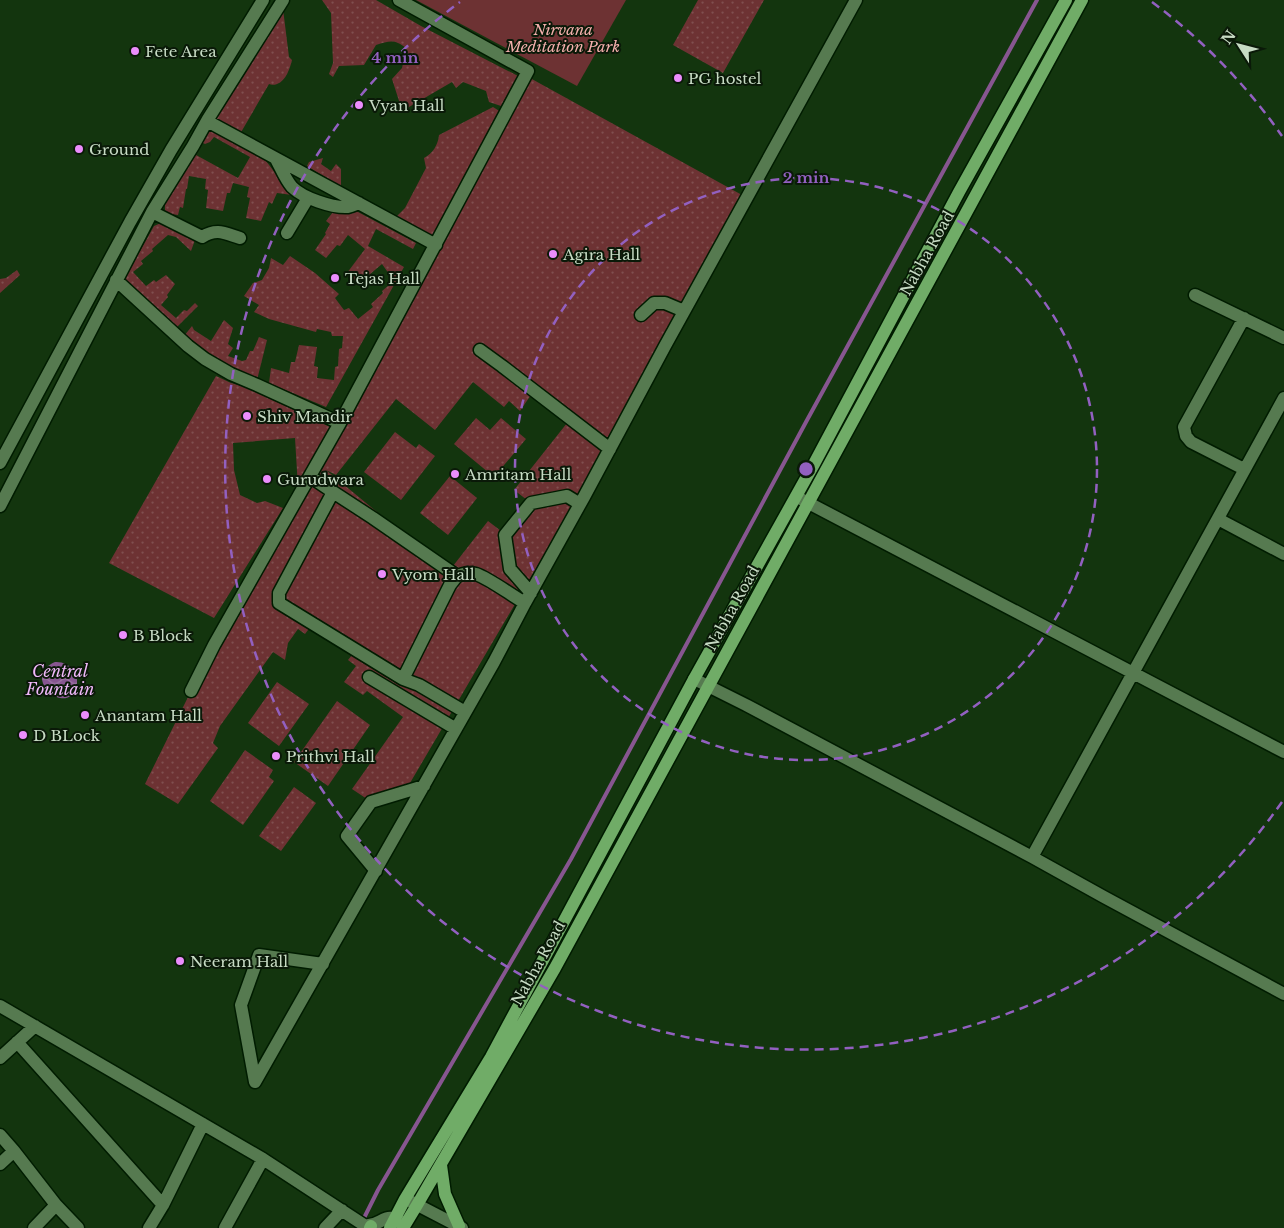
<svg xmlns="http://www.w3.org/2000/svg" width="1284" height="1228" viewBox="0 0 1284 1228" font-family="'Libre Baskerville',serif">
	<style>
		.grass { fill: url(#grass-dots); fill-rule: evenodd }
		.park { fill: #6d3233 }
		.water { fill: url(#water-waves) }
		.lines { fill: none; stroke-linecap: round; stroke-linejoin: round }
		.stream { stroke: #875690; stroke-width: 4 }
		.minor-casing { stroke: #001c00; stroke-width: 15 }
		.major-casing { stroke: #001c00; stroke-width: 15 }
		.minor { stroke: #567a50; stroke-width: 12 }
		.major { stroke: #70ac67; stroke-width: 12 }
		.ring { fill: none; stroke: #9260c0; stroke-width: 2.5; stroke-dasharray: 9 6 }
		.poi-dot { fill: #eb8dfc; stroke: #0a1908; stroke-width: 2 }
		.labels { text-anchor: middle; dominant-baseline: central; stroke-width: 4; stroke-linejoin: round; paint-order: stroke }
		.park-label { font-size: 15px; font-style: italic; fill: #f3afac; stroke: #0a1908 }
		.poi-label { font-size: 15px; fill: #c7dbc4; stroke: #0a1908; text-anchor: start }
		.street-label { font-size: 15px; fill: #c7dbc4; stroke: #0a1908 }
		.water-label { font-size: 16px; font-style: italic; fill: #f0b8fa; stroke: #0a1908 }
		.centre { fill: #9260c0; stroke: #0a1908; stroke-width: 2.5 }
		.ring-label { font-size: 15px; text-anchor: middle; font-weight: bold; fill: #9260c0; stroke: #0a1908; stroke-width: 4; stroke-linejoin: round; paint-order: stroke }
	</style>
	<defs>
		<pattern id="grass-dots" width="8" height="8" patternUnits="userSpaceOnUse" patternTransform="scale(1.25)"><rect width="8" height="8" fill="#6d3233"/><path d="M2 2h.1M6 6h.1" fill="none" stroke="#804f4f" stroke-width="1.8" stroke-linecap="round"/></pattern>
		<pattern id="water-waves" width="16" height="10" patternUnits="userSpaceOnUse" patternTransform="scale(1.25)"><rect width="16" height="10" fill="#875690"/><path d="M0 5q4-4 8 0t8 0" fill="none" stroke="#9c76a3"/></pattern>
	</defs>
	<rect width="100%" height="100%" fill="#13350e"/>
	<!-- grass -->
	<path class="grass" d="M 322,0 L 376,0 L 421,26 L 518,76 L 501,106 L 489,102 L 486,91 L 463,82 L 456,88 L 452,82 L 409,107 L 404,113 L 396,113 L 400,104 L 392,79 L 402,68 L 406,48 C 394,39 390,41 376,45 L 364,65 L 339,66 L 333,77 L 329,74 L 333,63 L 331,13 Z
		M 698,0 L 764,0 L 723,73 L 673,45 Z
		M 283,9 L 289,57 L 292,60 C 290,68 286,81 277,84 C 276,85 271,85 269,84 L 240,134 L 215,119 Z
		M 530,78 L 742,195 L 707,269 L 569,512 L 410,783 L 367,799 L 352,789 L 403,717 L 367,691 L 363,695 L 344,682 L 356,666 L 348,660 L 352,655 L 311,626 L 305,634 L 298,629 L 288,643 L 285,660 L 273,652 L 220,726 L 213,743 L 218,748 L 178,804 L 145,784 L 191,691 L 323,467 ZM 473,382 L 504,407 L 509,401 L 520,411 L 535,389 L 571,418 L 514,490 L 531,503 L 505,534 L 488,521 L 453,566 L 445,568 L 326,470 L 336,475 L 396,399 L 435,430 Z
		M 493,107 L 501,112 L 434,238 L 396,217 L 405,208 L 426,168 L 424,158 C 433,153 438,145 439,135 Z
		M 212,131 L 266,161 L 292,195 L 277,193 L 272,204 L 269,202 L 261,221 L 246,218 L 250,198 L 247,197 L 249,187 L 233,183 L 230,193 L 227,193 L 223,211 L 206,208 L 208,190 L 205,189 L 206,179 L 189,176 L 187,189 L 186,189 L 183,208 L 180,207 L 178,215 L 171,214 L 165,211 L 165,203 L 194,155 L 196,155 L 238,178 L 250,157 L 214,137 L 210,142 L 205,144 L 203,143 L 202,140 L 208,132 Z
		M 323,158 L 321,164 L 331,171 L 336,164 L 341,169 L 341,187 L 307,166 L 309,162 Z
		M 333,212 L 358,212 L 416,243 L 413,249 L 376,229 L 368,246 L 404,267 L 326,407 L 269,383 L 271,368 L 289,373 L 291,362 L 295,362 L 299,345 L 317,347 L 314,366 L 318,367 L 317,378 L 334,380 L 335,367 L 338,366 L 339,349 L 342,348 L 343,336 L 332,336 L 331,332 L 317,329 L 316,332 L 269,319 L 254,312 L 259,305 L 244,296 L 253,283 L 262,280 L 269,268 L 271,258 L 283,265 L 290,256 L 315,273 L 339,294 L 335,298 L 344,310 L 349,308 L 358,319 L 373,307 L 371,304 L 383,293 L 382,291 L 394,281 L 382,264 L 369,275 L 367,272 L 355,281 L 347,273 L 365,249 L 348,235 L 340,246 L 337,245 L 326,258 L 315,250 L 326,234 L 325,233 L 330,224 L 326,221 Z
		M 161,223 L 195,240 L 191,251 L 176,237 L 168,235 L 152,249 L 153,251 L 141,261 L 143,264 L 133,272 L 146,286 L 154,280 L 156,282 L 166,275 L 175,284 L 167,295 L 168,297 L 161,305 L 176,318 L 184,310 L 187,311 L 195,303 L 198,306 L 176,328 L 124,280 L 154,226 Z
		M 17,270 L 20,275 L 0,293 L 0,279 L 6,278 Z
		M 224,320 L 233,328 L 228,344 L 233,348 L 228,356 L 242,361 L 246,360 L 250,351 L 253,351 L 259,337 L 267,340 L 257,380 L 236,376 L 184,336 L 192,326 L 194,330 L 211,341 Z
		M 216,376 L 231,383 L 245,387 L 330,427 L 298,488 L 295,438 L 233,443 L 234,470 L 240,495 L 257,503 L 265,501 L 283,508 L 214,618 L 109,563 Z
		M 476,418 L 490,430 L 501,418 L 526,439 L 494,477 L 454,444 Z
		M 395,432 L 416,448 L 419,444 L 435,456 L 401,500 L 364,472 Z
		M 450,476 L 477,498 L 448,535 L 420,513 Z
		M 277,682 L 309,704 L 279,746 L 248,723 Z
		M 337,701 L 370,725 L 328,786 L 294,762 Z
		M 245,750 L 273,770 L 269,777 L 274,781 L 243,825 L 210,801 Z
		M 294,787 L 316,803 L 281,851 L 259,836 Z"/>
	<!-- park -->
	<path class="park" d="M 416,0 L 626,0 L 577,86 Z"/>
	<!-- water -->
	<path class="water" d="M 55,662 C 69,661 81,674 76,688 C 66,717 20,677 55,662 Z"/>
	<g class="lines">
		<!-- stream -->
		<path class="stream" d="M 362,1222 L 378,1190 L 571,859 L 806,422 L 1037,0"/>
		<defs>
			<path id="minor" d="M 207,121 L 436,245
				M 276,159 C 281,168 285,179 292,187 C 303,198 332,208 348,207 C 352,206 356,204 359,203
				M 152,212 L 202,237 C 217,228 224,233 240,238
				M 287,233 L 308,198
				M 116,280 L 188,346 L 205,359 L 231,374 L 257,385 L 340,423
				M 1195,295 L 1284,338
				M 641,315 L 654,303 L 665,303 L 684,311
				M 1244,318 L 1184,427 L 1186,436 L 1191,442 L 1244,469
				M 480,350 L 502,366 L 610,449
				M 0,463 L 130,222 L 171,150 L 263,0
				M 311,477 L 333,492 L 373,518 L 457,576 C 463,574 469,572 476,574 C 490,579 511,595 525,603
				M 333,492 L 279,593 L 279,603 L 403,679 L 419,685 L 465,712
				M 799,498 L 1284,752
				M 0,506 L 152,212 L 193,146 L 208,119 L 283,0
				M 1218,519 L 1284,554
				M 531,593 L 510,569 L 505,535 L 531,503 L 567,496 L 580,504
				M 369,677 L 456,729
				M 403,679 L 450,585 L 457,576
				M 694,679 L 746,705 L 1032,857 L 1104,897 L 1284,994
				M 191,691 L 214,645 L 340,423 L 528,71 L 399,0
				M 1032,857 L 1284,398
				M 376,871 L 347,836 L 371,802 L 424,786
				M 0,1006 L 263,1159 L 364,1225 C 379,1227 382,1216 392,1218 C 396,1219 400,1221 404,1223
				M 17,1042 L 163,1205
				M 0,1058 L 35,1026
				M 255,1082 L 494,662 L 525,603 L 584,497 L 665,346 L 856,0
				M 255,1082 L 241,1005 L 259,955 L 323,964
				M 0,1135 L 14,1151 L 56,1205 L 78,1228
				M 0,1164 L 14,1151
				M 408,1200 L 462,1228
				M 34,1228 L 56,1205
				M 149,1228 L 163,1205 L 203,1124
				M 225,1228 L 263,1159
				M 325,1228 L 342,1210"/>
			<path id="major" d="M 441,1165 L 445,1194 L 459,1226
				M 370,1228 L 371,1226
				M 390,1228 L 405,1199 L 491,1057 L 694,679 L 814,464 L 959,192 L 1066,0
				M 403,1228 L 417,1205 L 555,968 L 1082,0"/>
		</defs>
		<!-- minor casing -->
		<use href="#minor" class="minor-casing"/>
		<!-- major casing -->
		<use href="#major" class="major-casing"/>
		<!-- minor -->
		<use href="#minor" class="minor"/>
		<!-- major -->
		<use href="#major" class="major"/>
	</g>
	<!-- distance rings -->
	<g class="ring">
		<circle cx="806" cy="469" r="291"/>
		<path d="M1282 802A581 581 0 1 1 460 2M1152 2A581 581 0 0 1 1282 136"/>
	</g>
	<!-- markers -->
	<g class="poi-dot">
		<circle cx="135" cy="51" r="5"/>
		<circle cx="678" cy="78" r="5"/>
		<circle cx="359" cy="105" r="5"/>
		<circle cx="79" cy="149" r="5"/>
		<circle cx="553" cy="254" r="5"/>
		<circle cx="335" cy="278" r="5"/>
		<circle cx="247" cy="416" r="5"/>
		<circle cx="455" cy="474" r="5"/>
		<circle cx="267" cy="479" r="5"/>
		<circle cx="382" cy="574" r="5"/>
		<circle cx="123" cy="635" r="5"/>
		<circle cx="85" cy="715" r="5"/>
		<circle cx="23" cy="735" r="5"/>
		<circle cx="276" cy="756" r="5"/>
		<circle cx="180" cy="961" r="5"/>
	</g>
	<g class="labels">
		<!-- park labels -->
		<g class="park-label">
			<text x="563" y="29">Nirvana<tspan x="563" dy="17">Meditation Park</tspan></text>
		</g>
		<!-- poi labels -->
		<g class="poi-label">
			<text x="145" y="51">Fete Area</text>
			<text x="688" y="78">PG hostel</text>
			<text x="369" y="105">Vyan Hall</text>
			<text x="89" y="149">Ground</text>
			<text x="563" y="254">Agira Hall</text>
			<text x="345" y="278">Tejas Hall</text>
			<text x="257" y="416">Shiv Mandir</text>
			<text x="465" y="474">Amritam Hall</text>
			<text x="277" y="479">Gurudwara</text>
			<text x="392" y="574">Vyom Hall</text>
			<text x="133" y="635">B Block</text>
			<text x="95" y="715">Anantam Hall</text>
			<text x="33" y="735">D BLock</text>
			<text x="286" y="756">Prithvi Hall</text>
			<text x="190" y="961">Neeram Hall</text>
		</g>
		<!-- street labels -->
		<g class="street-label">
			<text transform="translate(927 253) rotate(-61)">Nabha Road</text>
			<text transform="translate(732 608) rotate(-61)">Nabha Road</text>
			<text transform="translate(538 963) rotate(-61)">Nabha Road</text>
		</g>
		<!-- water labels -->
		<g class="water-label">
			<text x="60" y="671">Central<tspan x="60" dy="18">Fountain</tspan></text>
		</g>
	</g>
	<circle cx="806" cy="469" r="8" class="centre"/>
	<g class="ring-label">
		<text x="395" y="63">4 min</text>
		<text x="806" y="183">2 min</text>
	</g>
	<!-- north arrow -->
	<g transform="translate(1239 45) rotate(306)" stroke="#0a1908" stroke-width="4" paint-order="stroke">
	<path d="M0-4L9 19L0 12L-9 19Z" fill="#c7dbc4"/>
	<text y="-8" font-size="14" font-weight="bold" text-anchor="middle" fill="#c7dbc4">N</text>
	</g>
</svg>
